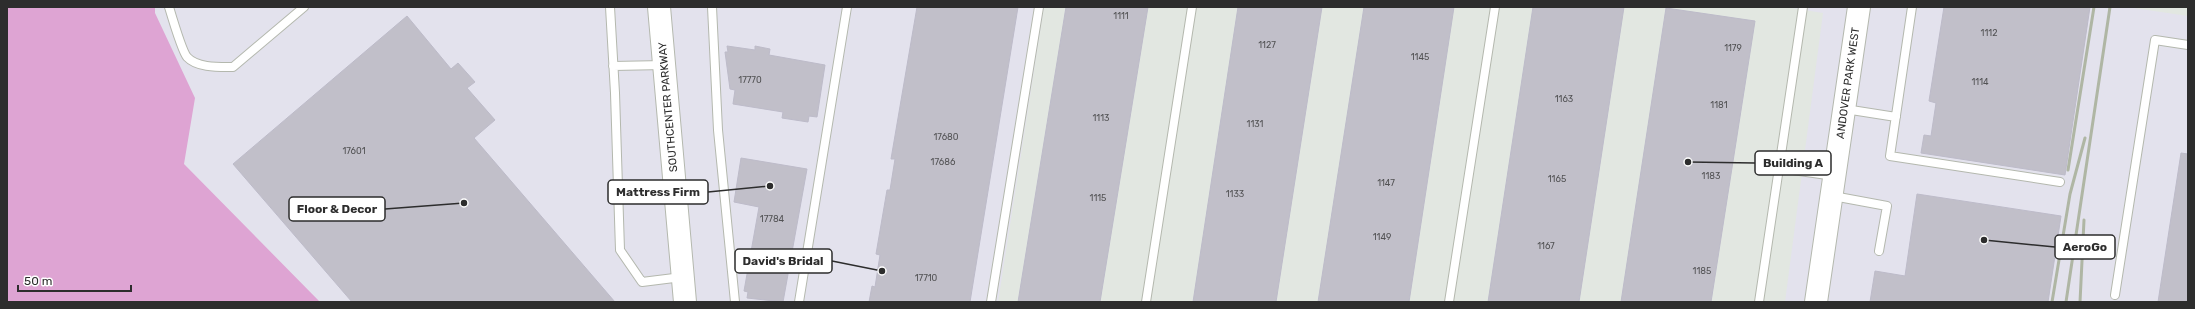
<svg xmlns="http://www.w3.org/2000/svg" width="2195" height="309" viewBox="0 0 2195 309" font-family="Rubik,sans-serif">
	<style>
		.industrial { fill: #e2e7e1 }
		.green { fill: #dea4d3 }
		.building { fill: #c1bfc9; stroke: #bdbbc9 }
		.lines { fill: none; stroke-linecap: round; stroke-linejoin: round }
		.lane-casing { stroke: #b4b8ae; stroke-width: 10 }
		.secondary-casing { stroke: #b4b8ae; stroke-width: 24 }
		.lane { stroke: #fff; stroke-width: 8 }
		.secondary { stroke: #fff; stroke-width: 22 }
		.rail { stroke: #afb6a4; stroke-width: 3 }
		.labels { text-anchor: middle; dominant-baseline: central; stroke-width: 4; stroke-linejoin: round; paint-order: stroke }
		.number-label { font-size: 9px; fill: #525254 }
		.street-label { font-size: 11px; fill: #2d2d2d; stroke: #fff }
		.leader { fill: none; stroke: #2d2d2d; stroke-width: 1.5 }
		.callout-dot { fill: #2d2d2d; stroke: #fff; stroke-width: 1.5 }
		.callout { fill: #fff; stroke: #2d2d2d; stroke-width: 1.5 }
		.callout-label { font-size: 12px; text-anchor: middle; font-weight: bold; fill: #2d2d2d }
	</style>
	<rect width="100%" height="100%" fill="#e3e2ed"/>
	<!-- industrial -->
	<path class="industrial" d="M 1044,7 L 1786,7 L 1823,13 L 1785,302 L 998,302 Z
		M 2127,7 L 2188,7 L 2188,16 Z"/>
	<!-- green -->
	<path class="green" d="M 7,7 L 155,7 L 155,13 L 195,98 L 184,164 L 320,302 L 7,302 Z"/>
	<!-- building -->
	<path class="building" d="M 917,7 L 1018,7 L 970,302 L 869,302 L 872,286 L 875,287 L 880,255 L 876,254 L 887,190 L 890,190 L 895,159 L 891,159 Z
		M 1066,7 L 1148,7 L 1100,302 L 1018,302 Z
		M 1238,7 L 1322,7 L 1276,302 L 1193,302 Z
		M 1364,7 L 1454,7 L 1409,302 L 1318,302 Z
		M 1533,7 L 1624,7 L 1579,302 L 1488,302 Z
		M 1944,7 L 2090,7 L 2065,175 L 1921,153 L 1924,135 L 1931,136 L 1936,103 L 1929,101 Z
		M 1666,8 L 1755,21 L 1711,302 L 1621,302 Z
		M 407,16 L 451,69 L 458,63 L 475,82 L 467,88 L 495,120 L 474,138 L 615,302 L 352,302 L 233,164 Z
		M 727,46 L 755,50 L 755,46 L 770,49 L 769,55 L 825,65 L 817,117 L 809,116 L 808,122 L 782,118 L 783,112 L 733,104 L 735,90 L 730,89 L 725,52 L 728,52 Z
		M 2181,153 L 2188,154 L 2188,302 L 2158,302 Z
		M 741,158 L 807,169 L 783,302 L 747,298 L 748,292 L 744,291 L 759,207 L 734,202 Z
		M 1917,194 L 2061,216 L 2048,302 L 1870,302 L 1875,271 L 1905,276 Z"/>
	<g class="lines">
		<defs>
			<path id="lane" d="M 169,7 C 172,17 182,51 187,57 C 197,68 219,67 233,67 L 304,7
				M 610,7 L 615,93 L 620,250 L 642,282 L 682,277
				M 712,7 L 718,130 L 735,302
				M 1912,7 L 1890,156 L 2060,182
				M 613,66 L 664,65
				M 1845,109 L 1896,117
				M 1779,168 L 1834,176
				M 1833,196 L 1887,206 L 1879,251
				M 2115,295 L 2155,40 L 2188,45
				M 799,302 L 847,7
				M 991,302 L 1039,7
				M 1146,302 L 1192,7
				M 1449,302 L 1495,7
				M 1759,302 L 1803,7"/>
			<path id="secondary" d="M 659,7 L 685,302
				M 1816,302 L 1859,7"/>
		</defs>
		<!-- lane casing -->
		<use href="#lane" class="lane-casing"/>
		<!-- secondary casing -->
		<use href="#secondary" class="secondary-casing"/>
		<!-- lane -->
		<use href="#lane" class="lane"/>
		<!-- secondary -->
		<use href="#secondary" class="secondary"/>
		<!-- rail -->
		<path class="rail" d="M 2068,170 L 2094,7
			M 2052,302 L 2070,194 L 2085,138
			M 2066,302 L 2110,7
			M 2080,302 L 2084,220"/>
	</g>
	<g class="labels">
		<!-- number labels -->
		<g class="number-label">
			<text x="1121" y="16">1111</text>
			<text x="1989" y="33">1112</text>
			<text x="1267" y="45">1127</text>
			<text x="1733" y="48">1179</text>
			<text x="1420" y="57">1145</text>
			<text x="750" y="80">17770</text>
			<text x="1980" y="82">1114</text>
			<text x="1564" y="99">1163</text>
			<text x="1719" y="105">1181</text>
			<text x="1101" y="118">1113</text>
			<text x="1255" y="124">1131</text>
			<text x="946" y="137">17680</text>
			<text x="354" y="151">17601</text>
			<text x="943" y="162">17686</text>
			<text x="1711" y="176">1183</text>
			<text x="1557" y="179">1165</text>
			<text x="1386" y="183">1147</text>
			<text x="1235" y="194">1133</text>
			<text x="1098" y="198">1115</text>
			<text x="772" y="219">17784</text>
			<text x="1382" y="237">1149</text>
			<text x="1546" y="246">1167</text>
			<text x="1702" y="271">1185</text>
			<text x="926" y="278">17710</text>
		</g>
		<!-- street labels -->
		<g class="street-label">
			<text transform="translate(1848 83) rotate(-82)">ANDOVER PARK WEST</text>
			<text transform="translate(668 107) rotate(-95)">SOUTHCENTER PARKWAY</text>
		</g>
	</g>
	<!-- callouts -->
	<path class="leader" d="M1688 162L1755 163M770 186L708 192M464 203L385 209M1984 240L2055 247M882 271L832 261"/>
	<g class="callout-dot">
		<circle cx="1688" cy="162" r="4"/>
		<circle cx="770" cy="186" r="4"/>
		<circle cx="464" cy="203" r="4"/>
		<circle cx="1984" cy="240" r="4"/>
		<circle cx="882" cy="271" r="4"/>
	</g>
	<g class="callout">
		<rect x="1755" y="151" width="76" height="24" rx="4"/>
		<rect x="608" y="180" width="100" height="24" rx="4"/>
		<rect x="289" y="197" width="96" height="24" rx="4"/>
		<rect x="2055" y="235" width="60" height="24" rx="4"/>
		<rect x="735" y="249" width="97" height="24" rx="4"/>
	</g>
	<g class="callout-label">
		<text x="1793" y="167">Building A</text>
		<text x="658" y="196">Mattress Firm</text>
		<text x="337" y="213">Floor &amp; Decor</text>
		<text x="2085" y="251">AeroGo</text>
		<text x="783" y="265">David's Bridal</text>
	</g>
	<!-- border -->
	<rect width="2195" height="309" fill="none" stroke="#2d2d2d" stroke-width="16"/>
	<!-- scale -->
	<path d="M18 285v6h113v-6" fill="none" stroke="#2d2d2d" stroke-width="2"/>
	<text x="24" y="285" font-size="12" fill="#2d2d2d" stroke="#ffffff" stroke-width="3" paint-order="stroke">50 m</text>
</svg>
